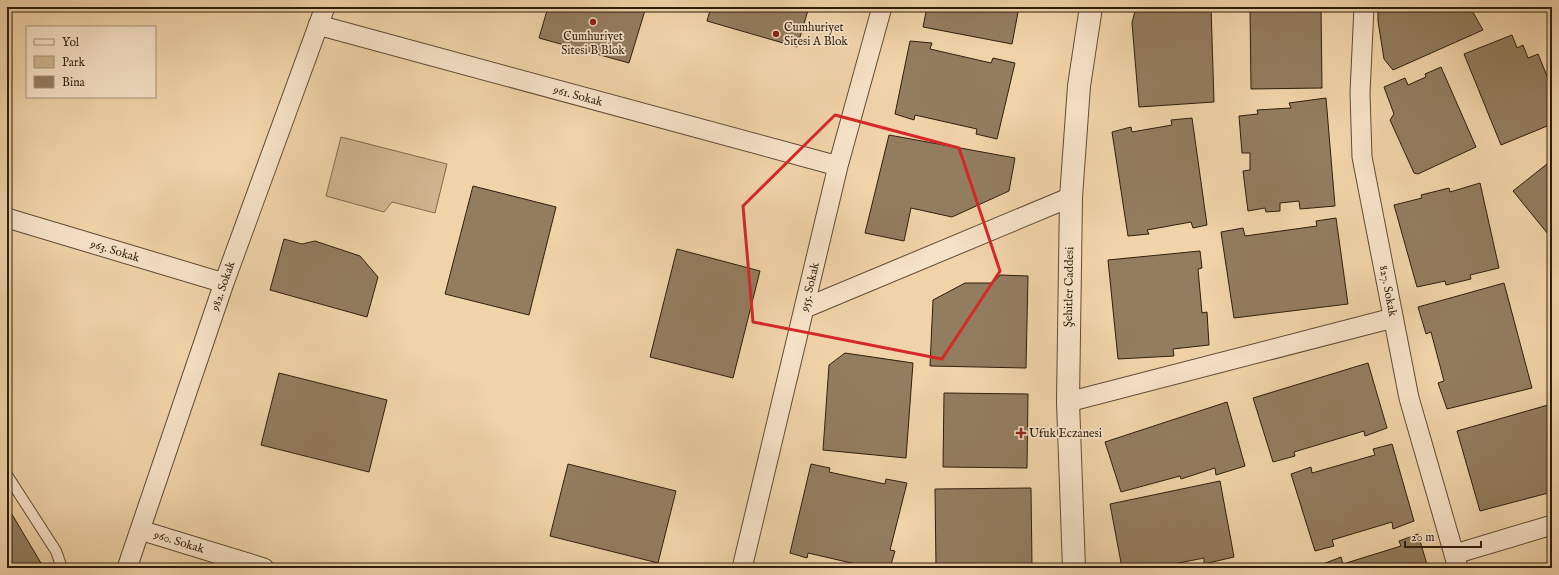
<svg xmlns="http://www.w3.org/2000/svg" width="1559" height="575" viewBox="0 0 1559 575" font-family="'IM FELL English',serif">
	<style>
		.green { fill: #d0b48f; stroke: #7f6a4e }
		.building { fill: #937d5f; stroke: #2e1f0e }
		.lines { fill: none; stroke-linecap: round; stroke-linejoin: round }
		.service-casing { stroke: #5f4c35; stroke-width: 12 }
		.minor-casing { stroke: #5f4c35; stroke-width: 21 }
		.tertiary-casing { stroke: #5f4c35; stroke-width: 24 }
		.service { stroke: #f6e2c7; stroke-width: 10 }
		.minor { stroke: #f6e2c7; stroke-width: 19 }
		.tertiary { stroke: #f6e2c7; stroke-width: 22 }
		.marked { fill: none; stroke: #d62828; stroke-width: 3; stroke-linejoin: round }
		.poi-dot { fill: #8f2418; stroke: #f6e2c7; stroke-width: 1.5 }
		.labels { text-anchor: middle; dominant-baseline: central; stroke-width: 3.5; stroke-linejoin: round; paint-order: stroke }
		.poi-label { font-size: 12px; fill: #2e1f0e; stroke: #f6e2c7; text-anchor: start }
		.street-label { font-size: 12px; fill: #2e1f0e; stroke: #f6e2c7 }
	</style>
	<rect width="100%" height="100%" fill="#f1d3a9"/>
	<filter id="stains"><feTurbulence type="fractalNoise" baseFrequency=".005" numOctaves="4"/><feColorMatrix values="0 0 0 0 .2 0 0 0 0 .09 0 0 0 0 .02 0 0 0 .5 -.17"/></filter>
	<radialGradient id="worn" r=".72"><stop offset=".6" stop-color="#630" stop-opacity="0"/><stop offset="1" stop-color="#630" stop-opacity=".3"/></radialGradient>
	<!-- green -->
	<path class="green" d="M 341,137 L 447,164 L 435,213 L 392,202 L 384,212 L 326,196 Z"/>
	<!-- building -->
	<path class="building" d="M 548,7 L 646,7 L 629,63 L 539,38 Z
		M 711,7 L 809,7 L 797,47 L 707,21 Z
		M 927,7 L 1019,7 L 1012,44 L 923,27 Z
		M 1136,7 L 1211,7 L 1214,102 L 1139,107 L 1132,23 Z
		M 1250,7 L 1321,7 L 1322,88 L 1251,89 Z
		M 1378,7 L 1470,7 L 1483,30 L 1393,70 L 1384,59 L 1378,21 Z
		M 1512,35 L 1517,48 L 1523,45 L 1528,58 L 1538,54 L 1552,88 L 1552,124 L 1501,145 L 1464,54 Z
		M 910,41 L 932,43 L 930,49 L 991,63 L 993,58 L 1015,63 L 997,139 L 976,134 L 977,129 L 915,115 L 914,120 L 895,114 Z
		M 1441,67 L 1476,147 L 1418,174 L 1414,173 L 1390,120 L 1394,114 L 1384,87 L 1405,78 L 1408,85 L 1426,77 L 1425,74 Z
		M 1326,98 L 1335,206 L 1300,209 L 1299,201 L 1280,203 L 1280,211 L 1266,212 L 1265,208 L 1248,211 L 1243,171 L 1250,170 L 1250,153 L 1242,153 L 1239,116 L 1258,114 L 1257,110 L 1291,108 L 1289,103 Z
		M 1192,118 L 1207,225 L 1193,228 L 1191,222 L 1147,230 L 1149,234 L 1128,236 L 1112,132 L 1131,127 L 1132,132 L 1172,125 L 1171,120 Z
		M 889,135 L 1015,158 L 1009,191 L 952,217 L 911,208 L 904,241 L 865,233 Z
		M 1552,160 L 1552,239 L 1513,191 Z
		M 1480,183 L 1499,268 L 1470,275 L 1471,279 L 1446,285 L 1445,281 L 1417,287 L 1394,205 L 1422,198 L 1421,195 L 1449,188 L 1450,192 Z
		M 473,186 L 556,207 L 529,315 L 445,294 Z
		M 1336,218 L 1348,304 L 1234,318 L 1221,232 L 1243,228 L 1245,236 L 1317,226 L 1316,221 Z
		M 284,239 L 302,244 L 315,241 L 360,256 L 378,277 L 367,317 L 270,290 Z
		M 677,249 L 760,271 L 733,378 L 650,357 Z
		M 1200,251 L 1202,268 L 1198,269 L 1202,313 L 1207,312 L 1209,345 L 1173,349 L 1174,356 L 1118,359 L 1108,260 Z
		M 1000,275 L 1028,276 L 1026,368 L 930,366 L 933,300 L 965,283 L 993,283 Z
		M 1504,283 L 1532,388 L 1447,409 L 1438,383 L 1444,381 L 1431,332 L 1426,334 L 1418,307 Z
		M 845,353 L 913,363 L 906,458 L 823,450 L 829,365 Z
		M 1368,363 L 1387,428 L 1365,436 L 1364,431 L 1294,452 L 1295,456 L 1273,462 L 1253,398 Z
		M 279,373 L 387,400 L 369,472 L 261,445 Z
		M 944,393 L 1028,394 L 1027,468 L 943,467 Z
		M 1227,402 L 1245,466 L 1216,475 L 1215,468 L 1181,479 L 1180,476 L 1121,492 L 1105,442 Z
		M 1548,405 L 1552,419 L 1552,492 L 1480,511 L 1457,431 Z
		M 1392,444 L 1414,521 L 1393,529 L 1392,522 L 1332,540 L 1334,546 L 1315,551 L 1291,474 L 1311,467 L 1312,473 L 1375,455 L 1373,449 Z
		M 568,464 L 676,491 L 658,563 L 550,536 Z
		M 811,464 L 830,468 L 829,472 L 885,484 L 886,479 L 907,483 L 890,550 L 895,551 L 890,568 L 873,568 L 808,553 L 807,558 L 790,553 Z
		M 1220,481 L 1234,557 L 1204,564 L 1204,558 L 1158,567 L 1158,568 L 1122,568 L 1110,504 Z
		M 1031,488 L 1032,565 L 936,567 L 935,489 Z
		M 7,506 L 44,568 L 7,568 Z
		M 1418,534 L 1428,568 L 1324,568 L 1323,564 L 1341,557 L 1343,564 L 1401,546 L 1399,541 Z"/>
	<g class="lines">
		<defs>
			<path id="service" d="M 7,475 L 56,551 L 62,568"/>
			<path id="minor" d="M 1364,7 L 1360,93 L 1362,157 L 1409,398 L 1458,568
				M 318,25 L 838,166
				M 7,218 L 224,283
				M 805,308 L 1071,197
				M 1068,402 L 1393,318
				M 140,530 L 264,568
				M 1455,554 L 1552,525
				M 127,568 L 224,283 L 325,7
				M 742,568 L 838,166 L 882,7"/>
			<path id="tertiary" d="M 1074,568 L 1068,402 L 1071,197 L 1079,86 L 1091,7"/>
		</defs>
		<!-- service casing -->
		<use href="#service" class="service-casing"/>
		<!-- minor casing -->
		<use href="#minor" class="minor-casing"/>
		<!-- tertiary casing -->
		<use href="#tertiary" class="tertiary-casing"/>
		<!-- service -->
		<use href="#service" class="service"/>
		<!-- minor -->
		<use href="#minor" class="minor"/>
		<!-- tertiary -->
		<use href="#tertiary" class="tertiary"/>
	</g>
	<!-- marked area -->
	<path class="marked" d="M 835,115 L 959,148 L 1000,271 L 942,359 L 753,322 L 743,206 Z"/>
	<!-- markers -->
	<g class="poi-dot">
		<circle cx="593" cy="22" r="4"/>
		<circle cx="776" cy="34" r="4"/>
		<path d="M1019 427h4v4h4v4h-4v4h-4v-4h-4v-4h4z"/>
	</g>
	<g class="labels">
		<!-- poi labels -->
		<g class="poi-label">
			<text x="784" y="27">Cumhuriyet<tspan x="784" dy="14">Sitesi A Blok</tspan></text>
			<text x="593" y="36" text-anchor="middle">Cumhuriyet<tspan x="593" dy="14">Sitesi B Blok</tspan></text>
			<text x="1029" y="433">Ufuk Eczanesi</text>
		</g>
		<!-- street labels -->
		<g class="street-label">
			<text transform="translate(578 96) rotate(15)">961. Sokak</text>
			<text transform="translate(115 251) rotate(17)">963. Sokak</text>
			<text transform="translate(223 286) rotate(-71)">982. Sokak</text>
			<text transform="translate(810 287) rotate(-77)">955. Sokak</text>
			<text transform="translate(1069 287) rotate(-89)">Şehitler Caddesi</text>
			<text transform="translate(1388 291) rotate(79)">827. Sokak</text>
			<text transform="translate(179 542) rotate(17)">960. Sokak</text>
		</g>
	</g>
	<!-- margin -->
	<rect width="1559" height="575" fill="none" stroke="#f1d3a9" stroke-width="24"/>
	<rect x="8" y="8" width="1543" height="559" fill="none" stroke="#2e1f0e" stroke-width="2"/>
	<rect x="12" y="12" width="1535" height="551" fill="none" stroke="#2e1f0e"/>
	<!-- legend -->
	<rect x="26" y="26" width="130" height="72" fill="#f6e2c7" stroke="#a6947d"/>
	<rect x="34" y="39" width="20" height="6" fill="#f6e2c7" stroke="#a6947d"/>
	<text x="62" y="46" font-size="12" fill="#2e1f0e">Yol</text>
	<rect x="34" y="56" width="20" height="12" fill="#d0b48f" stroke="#a6947d"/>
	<text x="62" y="66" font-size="12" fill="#2e1f0e">Park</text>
	<rect x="34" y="76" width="20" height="12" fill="#937d5f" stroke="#a6947d"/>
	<text x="62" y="86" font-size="12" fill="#2e1f0e">Bina</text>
	<!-- scale -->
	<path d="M1405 541v6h76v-6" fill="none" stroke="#2e1f0e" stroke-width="2"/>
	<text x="1411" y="541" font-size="12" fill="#2e1f0e" stroke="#f6e2c7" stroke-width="3" paint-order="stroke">20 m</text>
	<rect width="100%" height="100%" filter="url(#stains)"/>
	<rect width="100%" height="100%" fill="url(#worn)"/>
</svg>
